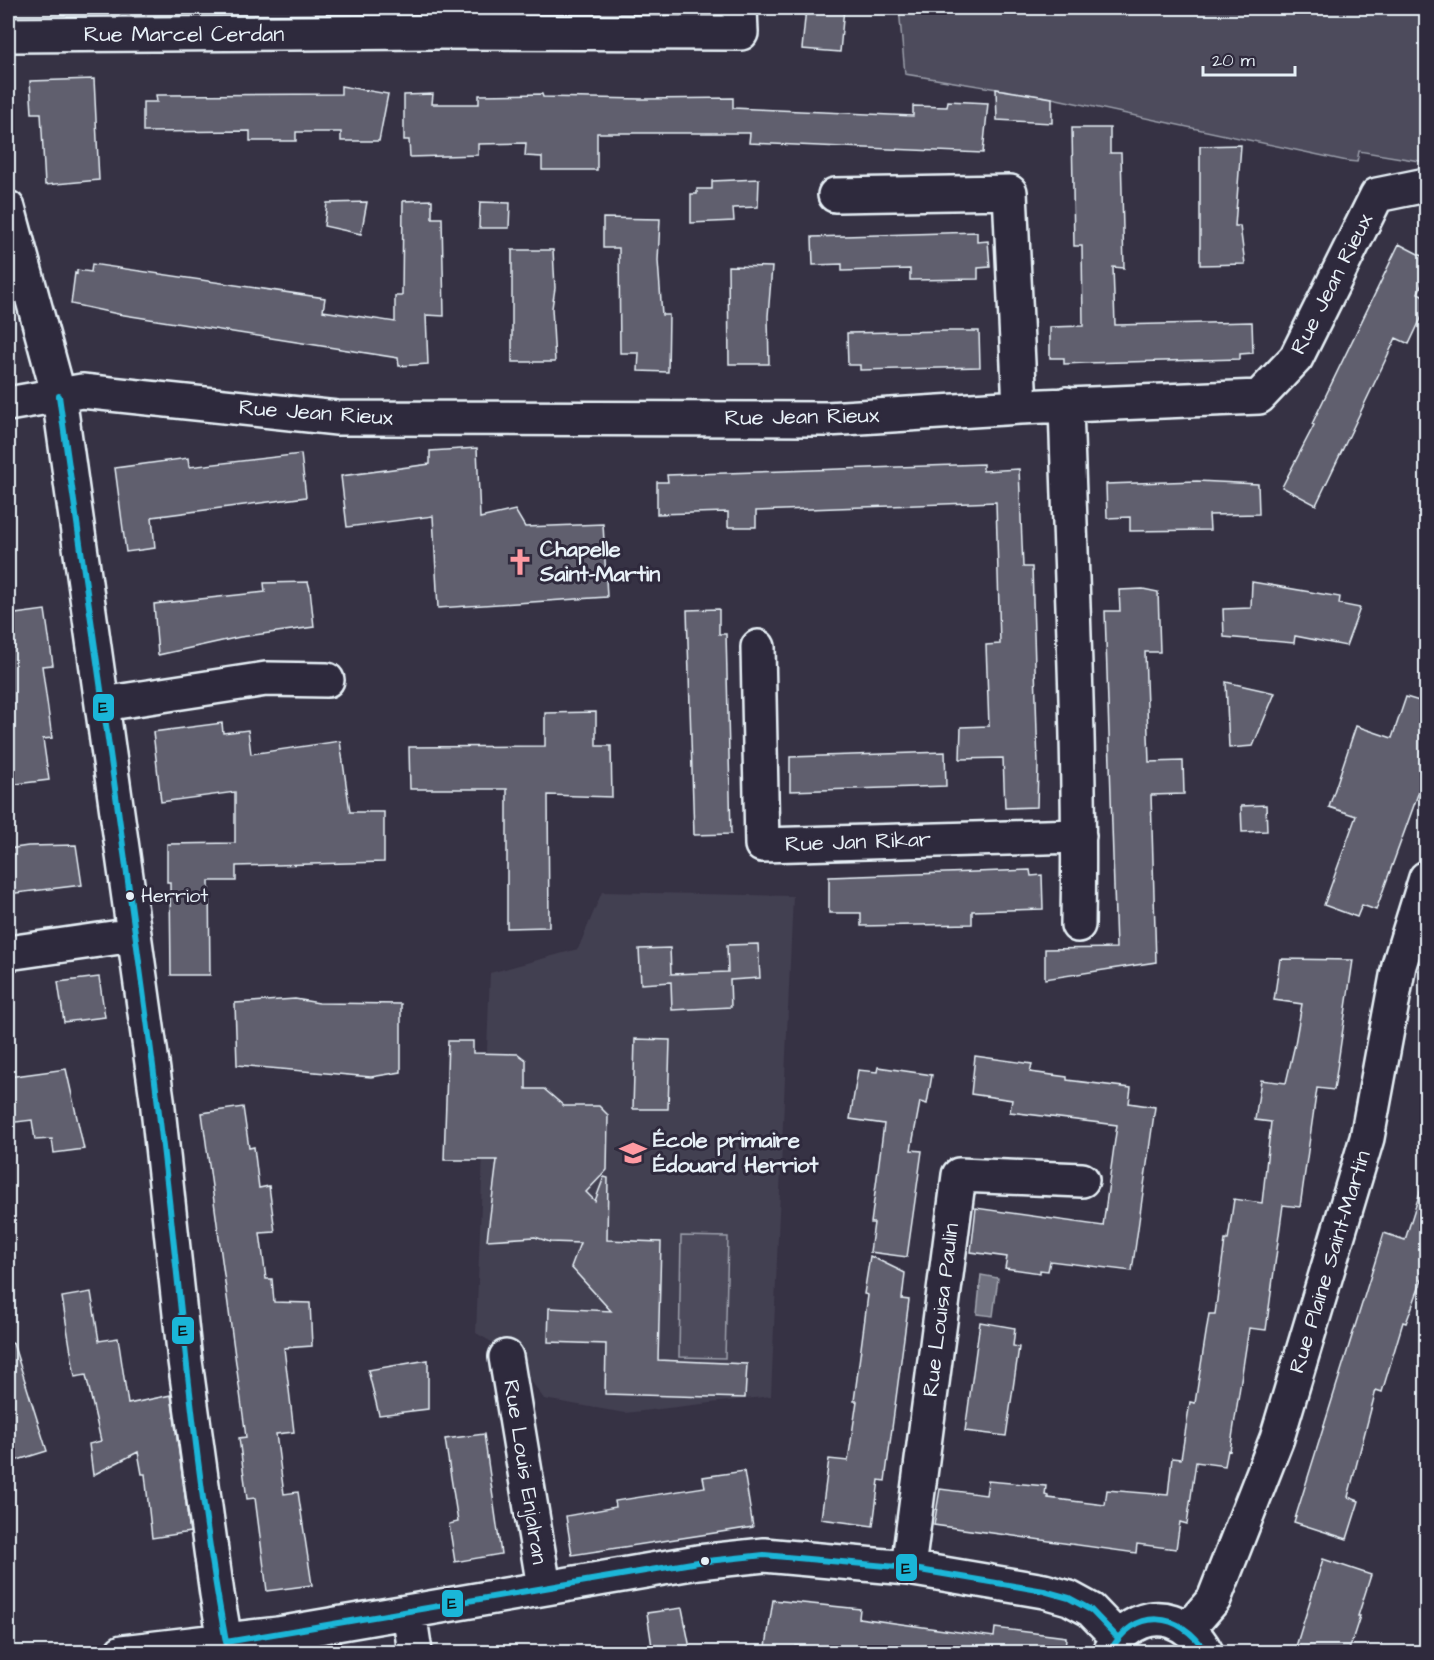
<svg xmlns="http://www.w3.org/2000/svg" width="1434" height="1660" viewBox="0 0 1434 1660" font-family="'Architects Daughter',sans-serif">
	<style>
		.built { fill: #433f51 }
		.green { fill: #4d4b5c; stroke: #9a9eaa; stroke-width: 1.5 }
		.water { fill: #70717f; stroke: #a0a4af; stroke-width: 1.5 }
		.building { fill: #605e6e; stroke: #e8f1f8; stroke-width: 1.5 }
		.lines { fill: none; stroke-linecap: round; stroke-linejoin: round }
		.minor-casing { stroke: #e8f1f8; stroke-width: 38 }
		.minor { stroke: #2f2a3d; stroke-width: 33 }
		.bus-1-casing { stroke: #2f2a3d; stroke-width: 10 }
		.bus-1 { stroke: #1ab6d8; stroke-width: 6 }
		.bus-dot { fill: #e8f1f8; stroke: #2f2a3d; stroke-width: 2 }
		.labels { text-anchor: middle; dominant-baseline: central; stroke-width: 6; stroke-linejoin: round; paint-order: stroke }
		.bus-label { font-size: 20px; fill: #e8f1f8; stroke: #2f2a3d; text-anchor: start }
		.street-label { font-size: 22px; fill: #e8f1f8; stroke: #2f2a3d }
		.poi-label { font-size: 22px; font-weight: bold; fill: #e8f1f8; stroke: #2f2a3d; text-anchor: start }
		.line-badge { stroke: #2f2a3d; stroke-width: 2 }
		.pale-badge-label { font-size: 16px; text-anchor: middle; font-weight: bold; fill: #111 }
	</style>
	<rect width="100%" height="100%" fill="#363244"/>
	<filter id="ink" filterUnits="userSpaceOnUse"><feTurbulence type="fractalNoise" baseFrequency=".0167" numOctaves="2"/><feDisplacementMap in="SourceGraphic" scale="12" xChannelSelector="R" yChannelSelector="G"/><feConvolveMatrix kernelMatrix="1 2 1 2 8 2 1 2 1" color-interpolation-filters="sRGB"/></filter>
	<g filter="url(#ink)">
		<!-- built -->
		<path class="built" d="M 602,892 L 793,896 L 771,1396 L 625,1413 L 544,1399 L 511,1353 L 476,1333 L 490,973 L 578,949 Z"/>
		<!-- green -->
		<path class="green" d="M 899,8 L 1426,8 L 1426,162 L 1359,151 L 1357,162 L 1347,161 L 1052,98 L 905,74 Z
			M 681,1236 L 728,1237 L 725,1358 L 679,1357 Z"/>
		<!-- water -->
		<path class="water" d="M 981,1275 L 998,1278 L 993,1316 L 977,1314 Z"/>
		<!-- building -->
		<path class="building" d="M 806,8 L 844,8 L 840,52 L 802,49 Z
			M 94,79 L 99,180 L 45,185 L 41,113 L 32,113 L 30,81 Z
			M 341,86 L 388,94 L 379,141 L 341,141 L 341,132 L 296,132 L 296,141 L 250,141 L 250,131 L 143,132 L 143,102 L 157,102 L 156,95 L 341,94 Z
			M 996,89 L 1052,98 L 1052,123 L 997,120 Z
			M 433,94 L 432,104 L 479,104 L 479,95 L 542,94 L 543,97 L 642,99 L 733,98 L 733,108 L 913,116 L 913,106 L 947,107 L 948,101 L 988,103 L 983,153 L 749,143 L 750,133 L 597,133 L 597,170 L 542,170 L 542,157 L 525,156 L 526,143 L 478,144 L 478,155 L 410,157 L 409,140 L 404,140 L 404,95 Z
			M 1072,128 L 1110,128 L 1110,153 L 1121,153 L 1124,268 L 1113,267 L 1115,325 L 1252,322 L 1253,353 L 1240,354 L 1240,359 L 1086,363 L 1064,364 L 1064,358 L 1050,358 L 1050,327 L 1083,326 L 1082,246 L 1074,246 Z
			M 1241,145 L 1235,226 L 1240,226 L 1245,264 L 1200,265 L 1200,146 Z
			M 759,179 L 758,207 L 733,208 L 734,221 L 691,223 L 691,194 L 697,194 L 697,189 L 712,189 L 712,181 Z
			M 432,200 L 432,218 L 442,218 L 444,316 L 426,315 L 428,364 L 399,366 L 398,358 L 118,314 L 71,304 L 75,273 L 77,274 L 77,270 L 91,272 L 92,264 L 325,298 L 323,311 L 395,322 L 395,296 L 402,296 L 403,201 Z
			M 367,202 L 361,234 L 324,226 L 327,203 Z
			M 480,202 L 510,203 L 509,228 L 479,228 Z
			M 603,218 L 660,219 L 658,261 L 662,315 L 669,315 L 668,372 L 638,371 L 639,353 L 620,353 L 619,248 L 603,248 Z
			M 977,232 L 977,242 L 988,241 L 990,267 L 978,268 L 978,279 L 910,280 L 910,269 L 842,271 L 842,264 L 813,265 L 812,237 Z
			M 1399,244 L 1426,258 L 1426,275 L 1418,293 L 1426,297 L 1426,308 L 1409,344 L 1396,338 L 1316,505 L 1282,487 L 1314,425 L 1312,424 Z
			M 512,250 L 553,250 L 555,288 L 552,308 L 555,362 L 512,362 Z
			M 728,266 L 772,267 L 768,316 L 769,364 L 729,364 Z
			M 946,331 L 979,331 L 980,367 L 860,370 L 860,365 L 848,365 L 847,333 Z
			M 477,448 L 480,518 L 515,510 L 525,527 L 603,524 L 607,597 L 438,608 L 433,516 L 347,527 L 341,476 L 430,464 L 430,451 Z
			M 301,454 L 306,497 L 152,517 L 155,548 L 126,552 L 115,468 L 188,458 L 189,467 Z
			M 983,464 L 983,471 L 1019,469 L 1023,567 L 1032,567 L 1038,766 L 1037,807 L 1005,808 L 1003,758 L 960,759 L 961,727 L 989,726 L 986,645 L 1000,644 L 996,502 L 756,511 L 756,527 L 728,527 L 728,512 L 657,514 L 657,482 L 668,482 L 667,475 Z
			M 1197,481 L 1258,484 L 1259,514 L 1209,515 L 1210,530 L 1130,531 L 1130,517 L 1107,518 L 1106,484 Z
			M 308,582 L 310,589 L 314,627 L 240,637 L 158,655 L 154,604 L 265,592 L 264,583 Z
			M 1252,582 L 1340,597 L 1339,604 L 1360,608 L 1346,646 L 1295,636 L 1294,643 L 1224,637 L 1223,609 L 1251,608 Z
			M 1143,589 L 1158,592 L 1160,652 L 1145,652 L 1149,762 L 1183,761 L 1184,794 L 1151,795 L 1156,962 L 1045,979 L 1045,949 L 1116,948 L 1105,611 L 1120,611 L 1119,590 Z
			M 719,609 L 719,634 L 726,634 L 731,834 L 694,835 L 687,610 Z
			M 45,610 L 53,665 L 42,666 L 52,738 L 43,739 L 49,780 L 8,785 L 8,615 Z
			M 1226,682 L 1275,693 L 1253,746 L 1229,748 Z
			M 1406,697 L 1426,703 L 1426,772 L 1376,910 L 1362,905 L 1357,917 L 1324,905 L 1356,816 L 1329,807 L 1356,726 L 1392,738 Z
			M 596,712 L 596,746 L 611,746 L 612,797 L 548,795 L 549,927 L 507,928 L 507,789 L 410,789 L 409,747 L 545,746 L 545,713 Z
			M 222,723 L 223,733 L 248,730 L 251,754 L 340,741 L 350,812 L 384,812 L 384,862 L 236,866 L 236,881 L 209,881 L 210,975 L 171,975 L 170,882 L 167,882 L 167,844 L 235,843 L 235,792 L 161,802 L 153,732 Z
			M 945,752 L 946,786 L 790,791 L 790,757 Z
			M 1266,805 L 1267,831 L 1242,832 L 1241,806 Z
			M 76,845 L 82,885 L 8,894 L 8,849 L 28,846 Z
			M 1030,870 L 1031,876 L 1042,875 L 1043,909 L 972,911 L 972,924 L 861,926 L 861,913 L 829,913 L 829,877 Z
			M 758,944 L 760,978 L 730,980 L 731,1007 L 672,1010 L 671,982 L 641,984 L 639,949 L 670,948 L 671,974 L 728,972 L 727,945 Z
			M 1280,959 L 1353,960 L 1334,1090 L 1317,1088 L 1300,1207 L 1283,1205 L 1266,1330 L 1249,1328 L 1230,1451 L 1228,1450 L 1225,1466 L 1196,1462 L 1187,1524 L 1180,1522 L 1176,1549 L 1137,1544 L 1136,1553 L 934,1525 L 940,1489 L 986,1495 L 988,1481 L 1046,1486 L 1045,1495 L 1048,1496 L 1048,1498 L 1105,1505 L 1107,1490 L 1168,1495 L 1172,1458 L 1181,1459 L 1190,1402 L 1195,1403 L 1209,1314 L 1215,1314 L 1225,1240 L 1228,1240 L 1234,1199 L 1262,1203 L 1271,1122 L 1255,1120 L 1261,1080 L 1286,1083 L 1295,1044 L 1302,1004 L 1274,1000 Z
			M 99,977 L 105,1017 L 64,1022 L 58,982 Z
			M 295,999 L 319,1003 L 401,1004 L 401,1072 L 371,1077 L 237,1065 L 235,1003 Z
			M 635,1039 L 670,1040 L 668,1109 L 633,1109 Z
			M 448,1041 L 473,1041 L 473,1053 L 518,1054 L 526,1060 L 526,1089 L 544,1089 L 564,1106 L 599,1106 L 608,1115 L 607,1170 L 586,1192 L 595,1201 L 604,1177 L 608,1178 L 607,1240 L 661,1242 L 658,1360 L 747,1364 L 745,1398 L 605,1394 L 606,1344 L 548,1342 L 549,1308 L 611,1311 L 571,1267 L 580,1243 L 550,1242 L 535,1237 L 487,1240 L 497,1160 L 444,1160 Z
			M 975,1056 L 1032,1064 L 1030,1072 L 1067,1077 L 1067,1080 L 1131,1088 L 1129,1103 L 1155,1107 L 1132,1271 L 1050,1261 L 1048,1271 L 1040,1270 L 1040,1273 L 1005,1268 L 1007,1257 L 971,1252 L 976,1208 L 1103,1226 L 1117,1125 L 1010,1112 L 1012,1100 L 971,1094 Z
			M 878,1067 L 932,1075 L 927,1104 L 920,1102 L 911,1150 L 922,1151 L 907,1257 L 870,1252 L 874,1223 L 871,1223 L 884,1124 L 850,1119 L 858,1070 L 877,1072 Z
			M 66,1069 L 84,1149 L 54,1153 L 52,1139 L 35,1140 L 32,1120 L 8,1123 L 8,1077 Z
			M 243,1107 L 249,1148 L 254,1147 L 259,1188 L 269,1186 L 275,1232 L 260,1233 L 266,1279 L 272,1279 L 274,1302 L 310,1303 L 312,1346 L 284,1348 L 294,1432 L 276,1434 L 284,1494 L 298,1492 L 312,1585 L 267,1591 L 255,1498 L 247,1499 L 239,1438 L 246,1437 L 202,1113 Z
			M 1421,1189 L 1426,1190 L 1426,1269 L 1406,1323 L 1403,1322 L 1382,1392 L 1376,1390 L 1348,1497 L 1359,1501 L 1347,1539 L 1294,1522 L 1384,1233 L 1405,1240 Z
			M 870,1256 L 905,1273 L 902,1299 L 909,1300 L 885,1481 L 879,1480 L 873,1526 L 821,1519 L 829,1459 L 848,1461 L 857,1401 L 854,1401 L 868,1295 L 864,1294 Z
			M 91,1292 L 99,1341 L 118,1338 L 128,1404 L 171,1395 L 190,1532 L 152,1538 L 145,1474 L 142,1474 L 138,1452 L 93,1475 L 89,1444 L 101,1441 L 86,1375 L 75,1377 L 62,1297 Z
			M 980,1322 L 1015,1328 L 1013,1346 L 1019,1347 L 1006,1436 L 965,1431 Z
			M 13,1343 L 47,1451 L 8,1463 L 8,1344 Z
			M 428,1360 L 428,1409 L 379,1415 L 368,1370 Z
			M 484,1434 L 501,1554 L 455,1562 L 449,1524 L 458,1522 L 445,1439 Z
			M 744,1471 L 753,1527 L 572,1555 L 566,1516 L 616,1507 L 615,1501 L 705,1487 L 703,1477 Z
			M 1323,1559 L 1371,1575 L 1358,1616 L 1360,1616 L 1348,1653 L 1294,1653 Z
			M 773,1600 L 860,1609 L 859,1618 L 994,1637 L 995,1628 L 1066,1637 L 1065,1653 L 826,1653 L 796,1646 L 795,1653 L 765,1653 Z
			M 682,1608 L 691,1653 L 653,1653 L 647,1613 Z"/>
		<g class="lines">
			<defs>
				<path id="minor" d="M 8,35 L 433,32 L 741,33 L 740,8
					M 835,195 L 1010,192 L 1020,407
					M 8,208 L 59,396 L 157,1099 L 185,1361 L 217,1594 L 227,1652
					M 8,404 L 82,391 L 337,418 L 827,419 L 1020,407 L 1259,397 L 1296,358 L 1377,195 L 1426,185
					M 1066,404 C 1071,578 1081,751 1078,925
					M 758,647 L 762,845 L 1079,836
					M 103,704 L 266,679 L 327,680
					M 8,953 L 134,935
					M 506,1357 L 544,1587
					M 908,1568 L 959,1175 L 1082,1180
					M 409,1612 L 415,1652
					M 1188,1629 L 1214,1599 L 1277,1438 L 1367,1138 L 1399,965 L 1426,878
					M 122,1652 L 278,1634 L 698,1562 L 764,1555 L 908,1568 L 1044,1591 L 1069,1598 L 1091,1610 L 1118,1638
					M 1110,1652 C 1114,1644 1119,1636 1127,1630 C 1157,1607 1190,1622 1206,1652"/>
			</defs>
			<!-- minor casing -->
			<use href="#minor" class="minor-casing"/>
			<!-- minor -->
			<use href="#minor" class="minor"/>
			<defs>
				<path id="bus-1" d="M 59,396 C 92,630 127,863 157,1097 C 180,1279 192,1462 226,1642
					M 226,1642 L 698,1562 L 764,1555 L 908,1568 L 1044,1591 L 1069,1598 L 1091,1610 L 1118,1638
					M 1110,1652 C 1134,1606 1180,1611 1206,1652"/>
			</defs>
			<!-- bus-1 casing -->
			<use href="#bus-1" class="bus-1-casing"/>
			<!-- bus-1 -->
			<use href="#bus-1" class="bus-1"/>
		</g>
	</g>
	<!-- icons -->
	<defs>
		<symbol id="church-bare" viewBox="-9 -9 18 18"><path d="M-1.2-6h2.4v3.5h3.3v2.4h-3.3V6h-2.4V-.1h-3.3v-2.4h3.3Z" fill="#ff9aa2" stroke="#2f2a3d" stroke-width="2.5" paint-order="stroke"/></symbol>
		<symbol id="school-bare" viewBox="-9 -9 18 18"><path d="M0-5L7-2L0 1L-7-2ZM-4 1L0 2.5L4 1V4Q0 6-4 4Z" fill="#ff9aa2" stroke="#2f2a3d" stroke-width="2.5" paint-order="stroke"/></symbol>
	</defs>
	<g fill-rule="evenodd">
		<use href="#church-bare" x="501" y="543" width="38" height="38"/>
		<use href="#school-bare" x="614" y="1134" width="38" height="38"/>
	</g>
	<!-- markers -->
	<g class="bus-dot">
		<circle cx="130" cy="896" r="5"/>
		<circle cx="705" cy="1561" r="5"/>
	</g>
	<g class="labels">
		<!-- bus labels -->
		<g class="bus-label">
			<text x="141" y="896">Herriot</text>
		</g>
		<!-- street labels -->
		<g class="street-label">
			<text x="184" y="34">Rue Marcel Cerdan</text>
			<text transform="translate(1332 284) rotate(-63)">Rue Jean Rieux</text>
			<text transform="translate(316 413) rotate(4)">Rue Jean Rieux</text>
			<text transform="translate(802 417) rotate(-1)">Rue Jean Rieux</text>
			<text transform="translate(858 842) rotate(-2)">Rue Jan Rikar</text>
			<text transform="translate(1330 1262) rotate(-73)">Rue Plaine Saint-Martin</text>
			<text transform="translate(941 1310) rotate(-83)">Rue Louisa Paulin</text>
			<text transform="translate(525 1472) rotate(81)">Rue Louis Enjalran</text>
		</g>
		<!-- poi labels -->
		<g class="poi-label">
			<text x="540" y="549">Chapelle<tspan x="540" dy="25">Saint-Martin</tspan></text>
			<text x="653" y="1140">École primaire<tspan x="653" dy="25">Édouard Herriot</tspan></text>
		</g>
	</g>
	<g class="line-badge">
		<rect x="92" y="693" width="23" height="29" rx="6" fill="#1ab6d8"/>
		<rect x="171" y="1316" width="24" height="29" rx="6" fill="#1ab6d8"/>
		<rect x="895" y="1553" width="23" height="29" rx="6" fill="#1ab6d8"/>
		<rect x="441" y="1589" width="23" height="29" rx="6" fill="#1ab6d8"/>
	</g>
	<g class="pale-badge-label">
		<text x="103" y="713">E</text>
		<text x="183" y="1336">E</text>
		<text x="906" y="1574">E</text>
		<text x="452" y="1609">E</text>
	</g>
	<!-- margin -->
	<rect width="1434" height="1660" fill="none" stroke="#2f2a3d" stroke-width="30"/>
	<rect x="15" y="15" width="1404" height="1630" fill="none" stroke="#e8f1f8" stroke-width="2" filter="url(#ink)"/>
	<!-- scale -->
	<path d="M1203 66v9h92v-9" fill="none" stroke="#e8f1f8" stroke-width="3"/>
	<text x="1212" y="66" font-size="18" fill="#e8f1f8" stroke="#2f2a3d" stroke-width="4.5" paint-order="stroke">20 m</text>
</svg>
